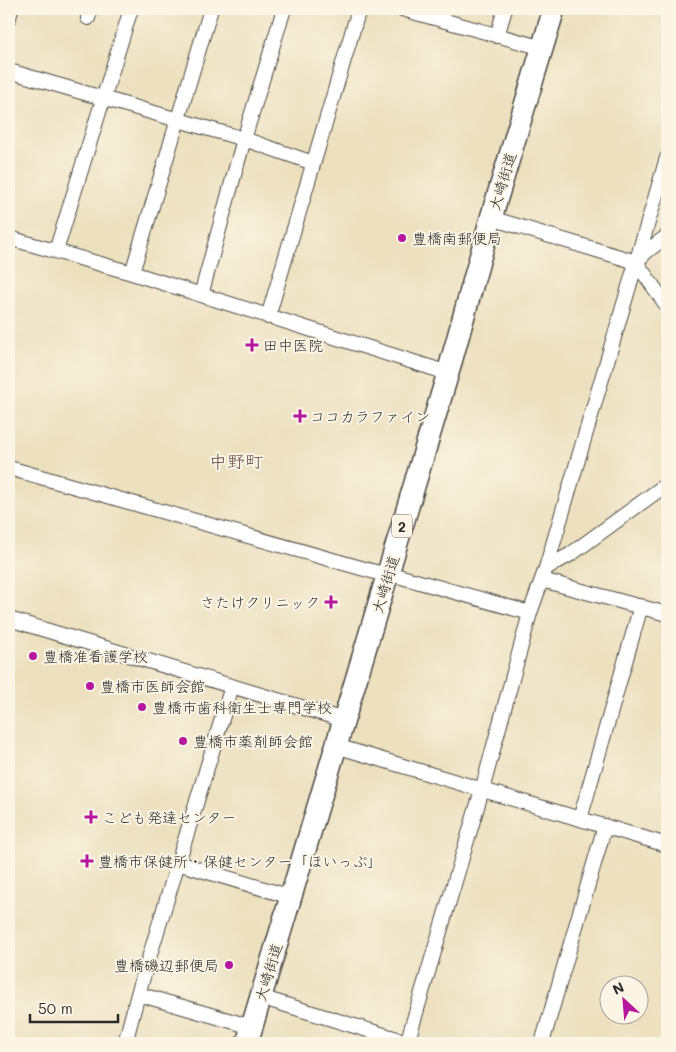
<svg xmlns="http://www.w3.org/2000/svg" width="676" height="1052" viewBox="0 0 676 1052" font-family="Mali,'Klee One',sans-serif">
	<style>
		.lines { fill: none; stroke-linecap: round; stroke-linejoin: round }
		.minor-casing { stroke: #484641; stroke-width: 16 }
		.primary-casing { stroke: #484641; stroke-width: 24 }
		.minor { stroke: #fff; stroke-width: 14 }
		.primary { stroke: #fff; stroke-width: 21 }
		.poi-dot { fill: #b5179e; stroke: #fcf5e5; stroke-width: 2 }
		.labels { text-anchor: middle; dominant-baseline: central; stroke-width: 4; stroke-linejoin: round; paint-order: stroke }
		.shield { fill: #fcf5e5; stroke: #6a6863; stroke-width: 1 }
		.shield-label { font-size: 14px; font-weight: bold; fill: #2b2b2b }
		.street-label { font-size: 15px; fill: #2b2b2b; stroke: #fcf5e5 }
		.poi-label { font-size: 15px; fill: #2b2b2b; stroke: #fcf5e5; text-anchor: start }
		.quarter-label { font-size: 18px; fill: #68514d; stroke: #fcf5e5 }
	</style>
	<rect width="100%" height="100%" fill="#fcf5e5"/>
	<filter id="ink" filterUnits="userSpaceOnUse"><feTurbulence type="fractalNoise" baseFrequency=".02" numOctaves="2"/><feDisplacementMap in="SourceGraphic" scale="10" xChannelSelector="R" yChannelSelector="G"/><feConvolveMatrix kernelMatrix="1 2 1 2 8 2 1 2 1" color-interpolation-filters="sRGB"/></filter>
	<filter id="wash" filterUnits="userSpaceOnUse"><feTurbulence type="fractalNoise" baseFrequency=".0096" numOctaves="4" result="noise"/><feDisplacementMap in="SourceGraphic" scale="20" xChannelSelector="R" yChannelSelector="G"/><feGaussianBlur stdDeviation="1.12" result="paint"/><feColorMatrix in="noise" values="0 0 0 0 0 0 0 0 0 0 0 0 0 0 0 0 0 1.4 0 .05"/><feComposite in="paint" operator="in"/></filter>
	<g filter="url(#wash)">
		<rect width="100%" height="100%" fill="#ece0bf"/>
	</g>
	<g filter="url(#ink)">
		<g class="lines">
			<defs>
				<path id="minor" d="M 402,9 L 543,48
					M 9,18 L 11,9
					M 88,18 L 91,9
					M 497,36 L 505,9
					M 9,71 L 244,139 L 313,163
					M 491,218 L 636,262
					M 667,236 L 646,252 L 636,262 L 667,306
					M 9,238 L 132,273 L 448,373
					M 56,251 L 131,9
					M 132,273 L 211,9
					M 201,295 L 244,139 L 284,9
					M 268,317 L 359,9
					M 9,468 L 375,572 L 398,576 L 530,613
					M 546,568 L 667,158
					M 542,580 L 667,614
					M 9,619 L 344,720
					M 336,746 L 667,845
					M 580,819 L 641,606
					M 178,863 L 291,897
					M 138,994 L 252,1027
					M 260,997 L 410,1043
					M 125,1043 L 138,994 L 232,686
					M 407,1043 L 482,790 L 530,613 L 546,568 L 571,554 L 667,484
					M 542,1043 L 605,826"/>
				<path id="primary" d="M 247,1043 L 448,373 L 491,218 L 554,9"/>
			</defs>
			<!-- minor casing -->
			<use href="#minor" class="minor-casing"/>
			<!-- primary casing -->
			<use href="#primary" class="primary-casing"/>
			<!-- minor -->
			<use href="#minor" class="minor"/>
			<!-- primary -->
			<use href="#primary" class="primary"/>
		</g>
	</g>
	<!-- markers -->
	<g class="poi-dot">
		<circle cx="402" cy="238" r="5"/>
		<path d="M249.5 337.5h5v5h5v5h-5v5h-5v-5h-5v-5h5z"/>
		<path d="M297.5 408.5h5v5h5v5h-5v5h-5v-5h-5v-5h5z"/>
		<path d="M328.5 594.5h5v5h5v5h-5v5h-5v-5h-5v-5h5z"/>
		<circle cx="33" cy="656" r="5"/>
		<circle cx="90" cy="686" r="5"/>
		<circle cx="142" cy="707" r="5"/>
		<circle cx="183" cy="741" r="5"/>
		<path d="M88.5 809.5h5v5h5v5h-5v5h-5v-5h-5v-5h5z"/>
		<path d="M84.5 853.5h5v5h5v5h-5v5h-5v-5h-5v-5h5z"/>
		<circle cx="229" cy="965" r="5"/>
	</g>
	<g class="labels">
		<!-- shield labels -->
		<rect class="shield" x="392" y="514.5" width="20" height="23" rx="4"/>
		<g class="shield-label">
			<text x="402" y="526">2</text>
		</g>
		<!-- street labels -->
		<g class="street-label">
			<text transform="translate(502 181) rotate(-73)">大崎街道</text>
			<text transform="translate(385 584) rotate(-73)">大崎街道</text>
			<text transform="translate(268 972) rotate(-73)">大崎街道</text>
		</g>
		<!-- poi labels -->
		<g class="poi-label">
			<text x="412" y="238">豊橋南郵便局</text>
			<text x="263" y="345">田中医院</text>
			<text x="310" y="416">ココカラファイン</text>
			<text x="320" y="602" text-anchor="end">さたけクリニック</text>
			<text x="43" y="656">豊橋准看護学校</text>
			<text x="100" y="686">豊橋市医師会館</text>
			<text x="152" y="707">豊橋市歯科衛生士専門学校</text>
			<text x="193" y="741">豊橋市薬剤師会館</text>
			<text x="102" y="817">こども発達センター</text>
			<text x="98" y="861">豊橋市保健所・保健センター「ほいっぷ」</text>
			<text x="219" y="965" text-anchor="end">豊橋磯辺郵便局</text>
		</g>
		<!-- quarter labels -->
		<g class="quarter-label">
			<text x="236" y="461">中野町</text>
		</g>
	</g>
	<!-- margin -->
	<rect width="676" height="1052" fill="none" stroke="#fcf5e5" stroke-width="30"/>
	<!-- north arrow -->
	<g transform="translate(624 1000) rotate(334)"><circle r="24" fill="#fcf5e5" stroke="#a8a49b"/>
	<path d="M0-4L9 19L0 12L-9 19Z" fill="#b5179e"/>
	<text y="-8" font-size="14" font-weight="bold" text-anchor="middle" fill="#2b2b2b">N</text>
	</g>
	<!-- scale -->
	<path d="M30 1014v8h88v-8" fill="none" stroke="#2b2b2b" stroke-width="2.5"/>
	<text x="38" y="1014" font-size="15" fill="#2b2b2b" stroke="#fcf5e5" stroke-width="4" paint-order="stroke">50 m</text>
</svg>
